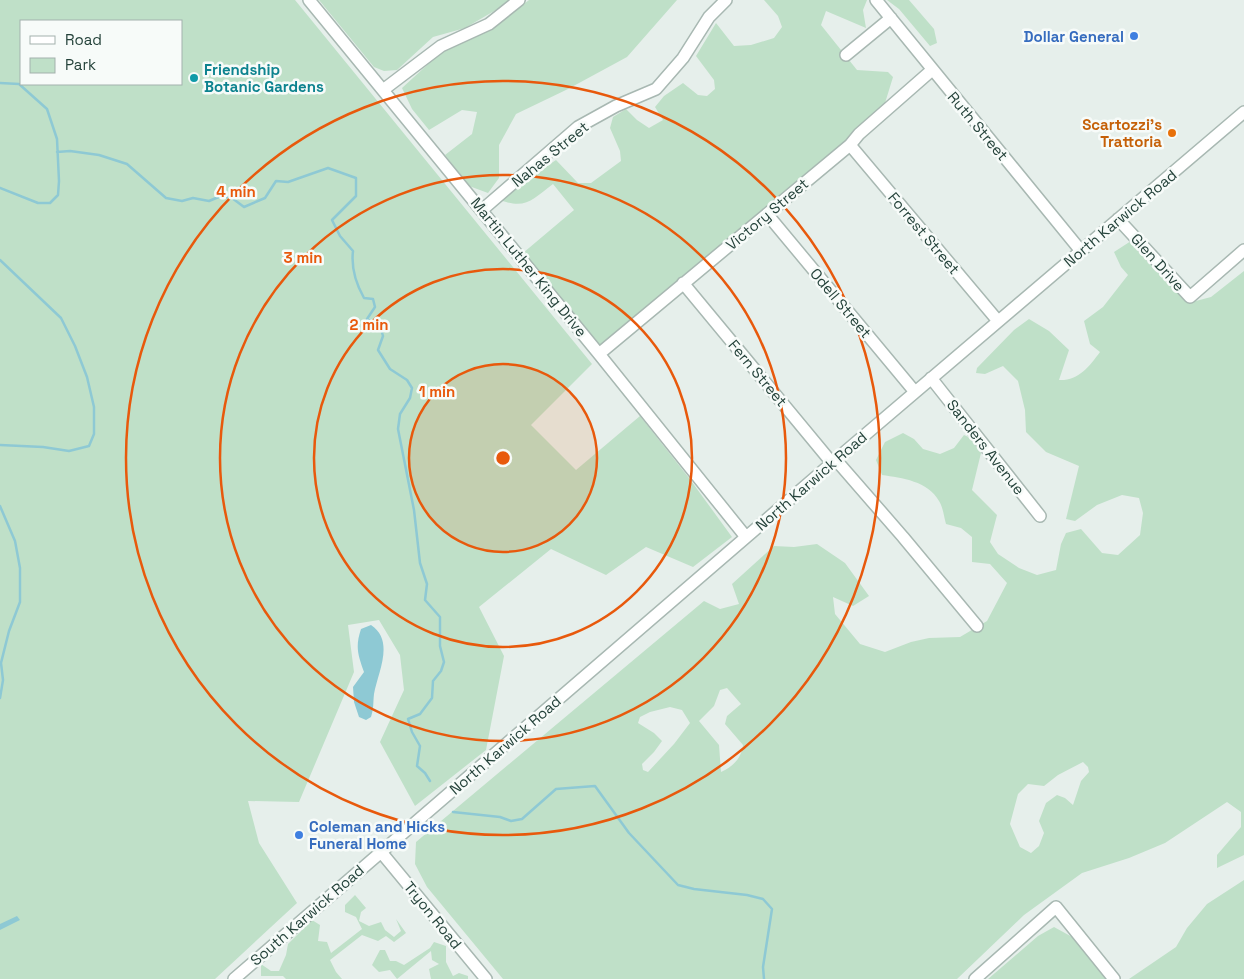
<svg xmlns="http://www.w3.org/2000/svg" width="1244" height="979" viewBox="0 0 1244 979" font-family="'Space Grotesk',sans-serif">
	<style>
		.green { fill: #bfe0c8; fill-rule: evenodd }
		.water { fill: #8ec9d4 }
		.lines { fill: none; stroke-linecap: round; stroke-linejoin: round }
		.stream { stroke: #8ec9d4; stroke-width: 2.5 }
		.minor-casing { stroke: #a8b8b2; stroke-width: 14 }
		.minor { stroke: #fff; stroke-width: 11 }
		.ring { fill: none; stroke: #e8590c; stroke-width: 2.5 }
		.shop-dot { fill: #3f7fe0; stroke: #f7fbf9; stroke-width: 2 }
		.culture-dot { fill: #0f9aa8; stroke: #f7fbf9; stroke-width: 2 }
		.food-dot { fill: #e8710a; stroke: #f7fbf9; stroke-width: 2 }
		.labels { text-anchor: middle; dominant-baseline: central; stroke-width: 5; stroke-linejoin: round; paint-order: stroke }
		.shop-label { font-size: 15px; font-weight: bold; fill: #366cbe; stroke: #f7fbf9; text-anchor: end }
		.culture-label { font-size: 15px; font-weight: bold; fill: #0d838f; stroke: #f7fbf9; text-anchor: start }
		.food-label { font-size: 15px; font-weight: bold; fill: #c56008; stroke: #f7fbf9; text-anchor: end }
		.street-label { font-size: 15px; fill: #24423a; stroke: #f7fbf9 }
		.centre { fill: #e8590c; stroke: #f7fbf9; stroke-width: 2.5 }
		.ring-label { font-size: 15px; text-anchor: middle; font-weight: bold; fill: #e8590c; stroke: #f7fbf9; stroke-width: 5; stroke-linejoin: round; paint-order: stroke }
	</style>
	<rect width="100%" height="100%" fill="#e6efeb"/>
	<!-- green -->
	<path class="green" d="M 0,0 L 295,0 L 592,364 L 531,425 L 576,470 L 640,416 L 689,478 L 732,537 L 693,567 L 646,547 L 606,575 L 551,549 L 479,607 L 504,656 L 486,750 L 415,806 L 380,742 L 404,690 L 400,655 L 379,620 L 348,625 L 354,672 L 299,802 L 248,801 L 259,843 L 297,903 L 215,979 L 0,979 ZM 21,21 L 181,21 L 181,84 L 21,84 Z
		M 319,0 L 513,0 L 465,28 L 433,37 L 397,70 L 384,71 L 374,67 Z
		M 529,0 L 677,0 L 627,57 L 568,89 L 516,114 L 499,145 L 499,178 L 488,193 L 469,186 L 445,155 L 472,134 L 477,112 L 462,110 L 429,130 L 412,109 L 402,88 L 449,45 L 474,37 L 495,26 Z
		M 764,0 L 867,0 L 863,10 L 866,28 L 826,11 L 821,25 L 857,70 L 888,72 L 893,77 L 885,103 L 840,147 L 600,347 L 523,253 L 574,210 L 553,184 C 533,199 526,210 500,200 L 510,191 L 556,160 L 578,183 L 591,183 L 621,161 L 620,151 L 610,128 L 613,117 L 626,109 L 637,120 L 649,128 L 663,120 L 655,107 L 664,96 L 683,83 L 698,95 L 707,96 L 715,89 L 714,80 L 696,56 L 716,23 L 734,46 L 751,45 L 774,38 L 782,27 L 778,16 Z
		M 887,0 L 909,0 L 934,29 L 937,43 L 930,46 L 899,9 Z
		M 1131,241 L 1192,302 L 1211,297 L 1244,271 L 1244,855 L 1217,868 L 1217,855 L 1241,827 L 1241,812 L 1227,802 L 1165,843 L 1129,858 L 1082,873 L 1024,915 L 957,979 L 503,979 L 427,887 L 415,864 L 416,842 L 704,601 L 720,609 L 739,604 L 732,584 L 774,546 L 794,547 L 817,544 L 845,563 L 869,596 L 853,606 L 833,597 L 835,614 L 860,644 L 885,652 L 911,642 L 929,638 L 960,637 L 987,621 L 1007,583 L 990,564 L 972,562 L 972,537 L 961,528 L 946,524 C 944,517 943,507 939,501 C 928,481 902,478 882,475 L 876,460 L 885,442 L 903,433 L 914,439 L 923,449 L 940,454 L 954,448 L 964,435 L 975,440 L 981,453 L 972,490 L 997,515 L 990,542 L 998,554 L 1019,568 L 1037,575 L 1056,570 L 1061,544 L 1066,533 L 1081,529 L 1102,553 L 1118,555 L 1140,535 L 1143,513 L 1139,498 L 1122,495 L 1097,505 L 1075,521 L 1066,519 L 1079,466 L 1046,452 L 1026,432 L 1025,410 L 1018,381 L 1003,366 L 985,374 L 976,373 L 977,368 L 1014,330 L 1029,319 L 1049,331 L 1069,350 L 1059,380 C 1078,381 1089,367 1100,352 L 1090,344 L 1084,321 L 1103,307 L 1128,275 L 1121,267 L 1114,252 ZM 727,688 L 741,704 L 727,716 L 725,724 L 743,745 C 742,757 733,767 721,772 L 719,745 L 699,721 L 714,706 L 720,690 ZM 670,707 L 682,710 L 690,723 L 674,744 L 648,772 L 643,770 L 642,764 L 654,752 L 662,741 L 654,733 L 638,723 L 640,717 L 650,712 ZM 1083,762 L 1088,767 L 1089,772 L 1081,781 L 1073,805 L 1065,798 L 1057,795 L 1046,803 L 1039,821 L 1044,833 L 1039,846 L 1031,853 L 1020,847 L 1010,824 L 1018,794 L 1028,784 L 1044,786 L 1058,775 Z
		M 1244,880 L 1244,979 L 1129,979 L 1176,947 L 1187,928 L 1207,904 Z
		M 355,895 L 366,908 L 361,912 L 359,921 L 369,926 L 381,922 L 385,930 L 394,937 L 401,931 L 396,919 L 406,933 L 394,942 L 386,936 L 378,941 L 362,935 L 330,960 L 336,972 L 342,979 L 286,979 L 283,976 L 261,976 L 261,964 L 271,971 L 279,971 L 286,955 L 288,944 L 312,920 L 320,925 L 318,941 L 327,942 L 331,953 L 362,929 L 356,917 L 345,912 L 345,905 Z
		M 1054,927 L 1074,938 L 1109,979 L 988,979 L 1038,936 Z
		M 434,942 L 446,946 L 446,962 L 453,976 L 459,973 L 468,976 L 468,979 L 431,979 L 429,969 L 439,964 L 432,960 L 431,951 L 397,979 L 390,970 L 379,972 L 372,965 L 380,950 L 385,950 L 390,961 L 396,961 L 404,965 L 430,948 Z"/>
	<!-- water -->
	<path class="water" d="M 371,625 C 395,641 378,672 374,694 C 373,702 374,708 371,717 L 366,720 L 359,717 L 354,702 L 353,687 L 364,672 C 358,655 355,647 361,629 Z
		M 17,916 L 20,920 L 0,930 L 0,924 Z"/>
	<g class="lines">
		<!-- stream -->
		<path class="stream" d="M 0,83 L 19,84 L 47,109 L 57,139 L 59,181 L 58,195 L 50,203 L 38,203 L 0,188
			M 57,152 L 70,151 L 99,155 L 127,164 L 166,198 L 182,201 L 193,198 L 209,201 L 221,196 L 232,198 L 244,207 L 265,198 L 276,181 L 288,182 L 328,168 L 356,178 L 356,196 L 332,220 L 340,236 L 353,251 C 351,268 356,284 364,298 L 373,299 L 375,307 L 367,319 L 380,326 L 383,336 L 378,350 L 390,369 L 407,380 L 412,388 L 410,398 L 400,414 L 398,429 L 414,510 L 420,563 L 427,584 L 425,600 L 440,617 L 440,646 L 444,662 L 441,671 L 433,681 L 432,698 L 420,714 L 408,719 L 412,732 L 420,746 L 417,766 L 425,773 L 430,781
			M 0,260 L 61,318 L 75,346 L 87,377 L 94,407 L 94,434 L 89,446 L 69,451 L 43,447 L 0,445
			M 0,506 L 15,541 L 20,568 L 20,602 L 9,631 L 1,663 L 3,680 L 0,698
			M 453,812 L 500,817 L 511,821 L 522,819 L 556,789 L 595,786 L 629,833 L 678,885 L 694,889 L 747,895 L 763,899 L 772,909 L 763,967 L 764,979"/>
		<defs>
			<path id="minor" d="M 309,0 L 599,354 L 746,537
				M 876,0 L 1081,251
				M 846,55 L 891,18
				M 383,90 L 441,46 L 489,24 L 519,0
				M 850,145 L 998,321
				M 482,210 L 578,127 L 616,106 L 656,89 L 683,58 L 709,17 L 726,0
				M 767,214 L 915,392
				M 1118,219 L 1190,297 L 1244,250
				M 683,283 L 832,463
				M 599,354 L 850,145 L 859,134 L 932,70
				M 931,378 L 1040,516
				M 836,460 L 903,537 L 977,626
				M 381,852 L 486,979
				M 234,979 L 832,463 L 1244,112
				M 975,979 L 1056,907 L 1114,979"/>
		</defs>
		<!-- minor casing -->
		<use href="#minor" class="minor-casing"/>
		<!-- minor -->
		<use href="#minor" class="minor"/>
	</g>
	<!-- distance rings -->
	<circle cx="503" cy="458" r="94" fill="#e8590c" fill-opacity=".12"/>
	<g class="ring">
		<circle cx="503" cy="458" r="94"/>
		<circle cx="503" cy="458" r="189"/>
		<circle cx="503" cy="458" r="283"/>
		<circle cx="503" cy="458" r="377"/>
	</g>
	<!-- markers -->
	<g class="shop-dot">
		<circle cx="1134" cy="36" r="5"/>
		<circle cx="299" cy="835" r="5"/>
	</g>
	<circle class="culture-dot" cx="194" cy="78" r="5"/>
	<circle class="food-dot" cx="1172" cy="133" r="5"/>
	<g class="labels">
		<!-- shop labels -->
		<g class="shop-label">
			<text x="1124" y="36">Dollar General</text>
			<text x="309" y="826" text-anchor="start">Coleman and Hicks<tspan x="309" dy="17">Funeral Home</tspan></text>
		</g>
		<!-- culture labels -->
		<g class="culture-label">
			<text x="204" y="69">Friendship<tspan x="204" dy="17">Botanic Gardens</tspan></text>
		</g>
		<!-- food labels -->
		<g class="food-label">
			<text x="1162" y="124">Scartozzi's<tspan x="1162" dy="17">Trattoria</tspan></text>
		</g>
		<!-- street labels -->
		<g class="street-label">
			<text transform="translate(978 126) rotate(50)">Ruth Street</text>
			<text transform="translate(550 154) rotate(-39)">Nahas Street</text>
			<text transform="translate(767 214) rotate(-40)">Victory Street</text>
			<text transform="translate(1120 218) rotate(-40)">North Karwick Road</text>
			<text transform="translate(924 233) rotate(50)">Forrest Street</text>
			<text transform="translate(1158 262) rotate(48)">Glen Drive</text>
			<text transform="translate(529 267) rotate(51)">Martin Luther King Drive</text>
			<text transform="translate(841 303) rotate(50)">Odell Street</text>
			<text transform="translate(758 373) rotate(50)">Fern Street</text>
			<text transform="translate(986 447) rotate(52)">Sanders Avenue</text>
			<text transform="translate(811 481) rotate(-41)">North Karwick Road</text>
			<text transform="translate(505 745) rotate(-41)">North Karwick Road</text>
			<text transform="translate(307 915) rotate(-41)">South Karwick Road</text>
			<text transform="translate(433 915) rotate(51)">Tryon Road</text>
		</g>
	</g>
	<circle cx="503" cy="458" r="8" class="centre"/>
	<g class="ring-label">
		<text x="236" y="197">4 min</text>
		<text x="303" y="263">3 min</text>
		<text x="369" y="330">2 min</text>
		<text x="437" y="397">1 min</text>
	</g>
	<!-- legend -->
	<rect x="20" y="20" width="162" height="65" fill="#f7fbf9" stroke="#a3b1ad"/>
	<rect x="30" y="36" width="25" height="8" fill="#ffffff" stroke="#a3b1ad"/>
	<text x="65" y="45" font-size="15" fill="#24423a">Road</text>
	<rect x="30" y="58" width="25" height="15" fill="#bfe0c8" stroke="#a3b1ad"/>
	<text x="65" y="70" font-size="15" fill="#24423a">Park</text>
</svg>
